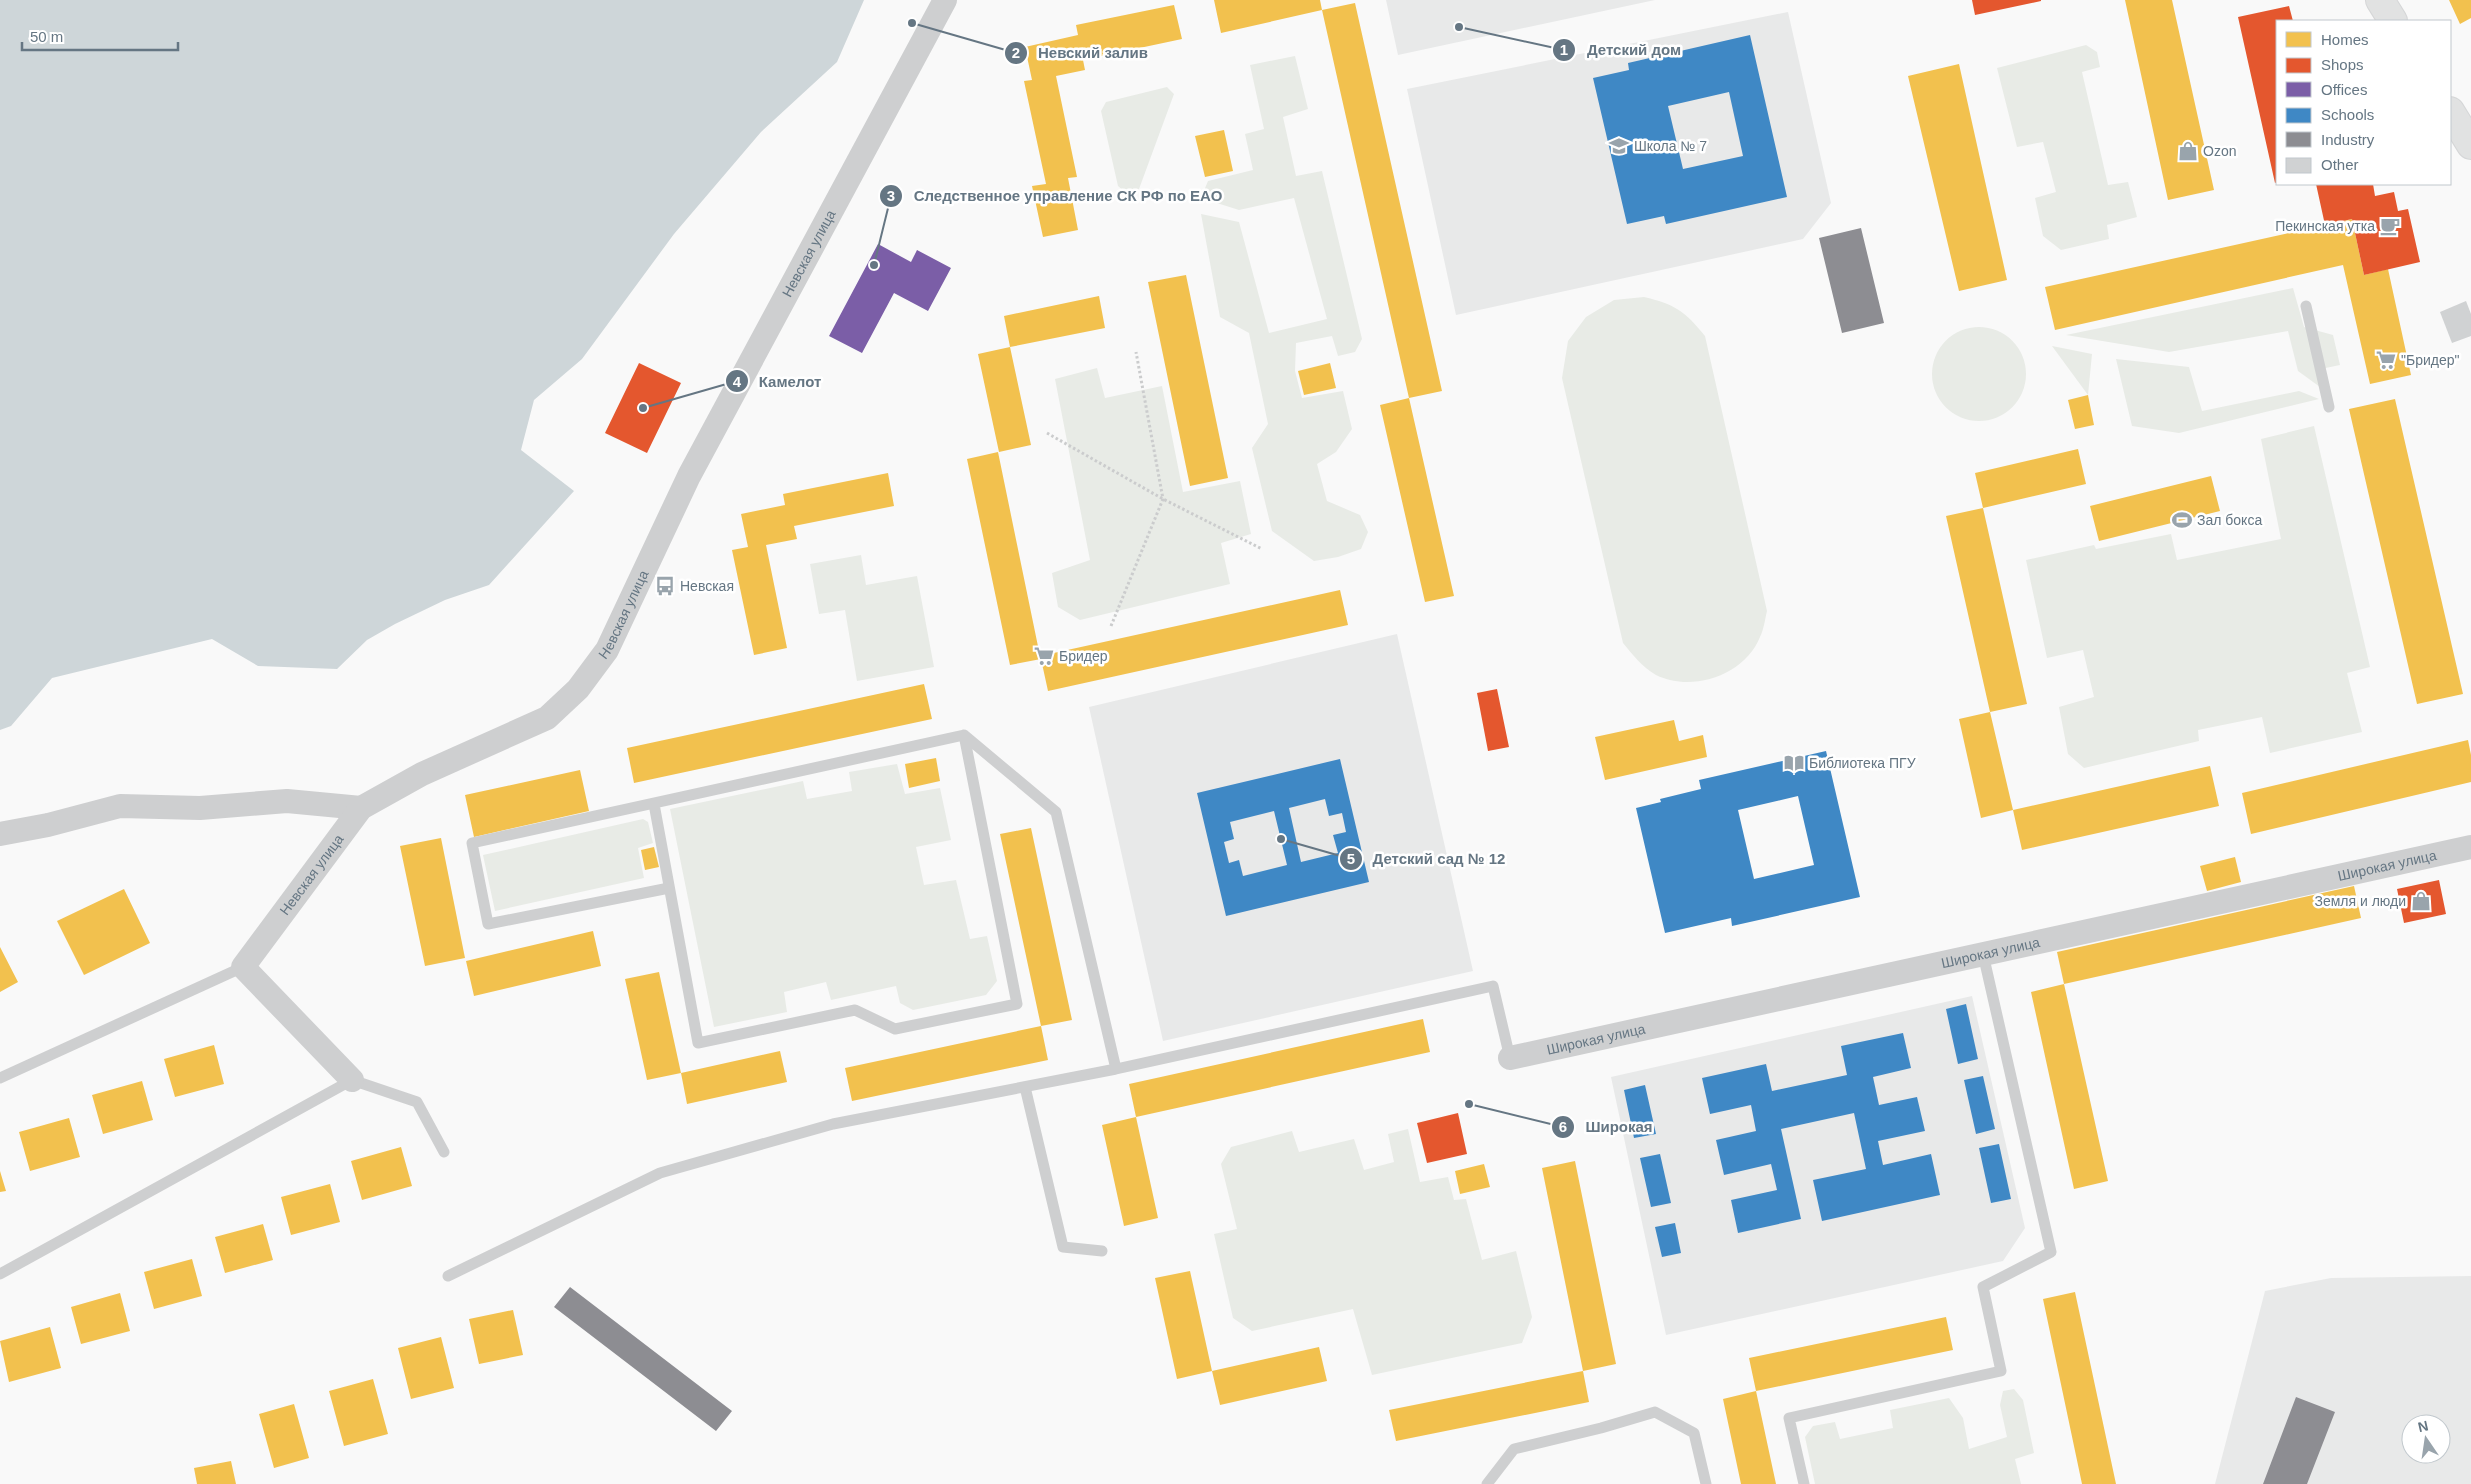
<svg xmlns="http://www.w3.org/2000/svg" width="2471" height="1484" viewBox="0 0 2471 1484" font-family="Arial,sans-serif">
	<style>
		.built { fill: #e8e9e9; fill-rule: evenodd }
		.green { fill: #e8ebe6 }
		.water { fill: #ced6d9 }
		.homes { fill: #f2c14e }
		.shops { fill: #e4572e }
		.offices { fill: #7b5ea7 }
		.schools { fill: #3f88c5; fill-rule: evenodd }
		.industry { fill: #8d8d92 }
		.building { fill: #d0d2d3 }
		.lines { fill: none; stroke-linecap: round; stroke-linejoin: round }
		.primary-casing { stroke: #d5d6d7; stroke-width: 30 }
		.path { stroke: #cbcccd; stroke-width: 3; stroke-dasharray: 2.5 2.5; stroke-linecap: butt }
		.service { stroke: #cecfd0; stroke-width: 11 }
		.minor { stroke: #cecfd0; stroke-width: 24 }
		.primary { stroke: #e1e2e2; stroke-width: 28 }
		.labels { text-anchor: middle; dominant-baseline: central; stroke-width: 5; stroke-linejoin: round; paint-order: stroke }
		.poi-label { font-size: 14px; fill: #657683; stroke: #fff; text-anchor: start }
		.street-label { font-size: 14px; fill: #657683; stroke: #fff }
		.leader { fill: none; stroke: #657683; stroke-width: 2 }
		.callout-dot { fill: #657683; stroke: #fff; stroke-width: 2 }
		.mark-label { font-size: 15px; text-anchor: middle; font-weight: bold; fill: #fff }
		.callout-label { font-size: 15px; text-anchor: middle; font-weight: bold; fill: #657683; stroke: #fff; stroke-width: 5; stroke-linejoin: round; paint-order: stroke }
	</style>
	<rect width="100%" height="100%" fill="#f9f9f9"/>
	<!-- built -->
	<path class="built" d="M 1386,0 L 1655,0 L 1398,55 Z
		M 1788,12 L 1831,203 L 1803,239 L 1456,315 L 1407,89 Z
		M 1397,634 L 1473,971 L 1163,1041 L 1089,707 Z
		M 1972,996 L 2025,1228 L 2003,1261 L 1666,1335 L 1611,1077 Z
		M 2471,1276 L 2471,1484 L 2215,1484 L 2265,1291 L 2331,1278 ZM 2411,1424 L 2441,1424 L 2441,1454 L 2411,1454 Z"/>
	<!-- green -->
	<path class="green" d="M 2086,45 L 2097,52 L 2100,67 L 2082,72 L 2108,185 L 2128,182 L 2137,217 L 2107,225 L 2109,239 L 2061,250 L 2043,236 L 2035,198 L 2056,192 L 2043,142 L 2017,147 L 1997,68 Z
		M 1295,56 L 1308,109 L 1283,117 L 1296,176 L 1322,171 L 1362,339 L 1355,352 L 1338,356 L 1332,336 L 1296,343 L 1295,371 L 1302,398 L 1343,391 L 1352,429 L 1336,452 L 1317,464 L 1327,501 L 1360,515 L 1368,532 L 1361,549 L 1338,557 L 1314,561 L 1272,531 L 1252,448 L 1268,424 L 1249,333 L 1220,317 L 1201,214 L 1239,222 L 1269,333 L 1327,319 L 1294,198 L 1239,210 L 1201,198 L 1208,181 L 1253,170 L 1245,134 L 1264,129 L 1250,65 Z
		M 1167,87 L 1174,94 L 1139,189 L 1126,193 L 1118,186 L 1101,111 L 1106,102 Z
		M 2293,288 L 2304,327 L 2333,335 L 2340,365 L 2316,370 L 2320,387 L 2298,371 L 2288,331 L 2169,352 L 2066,335 Z
		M 1644,297 C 1674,304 1685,311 1705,336 L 1767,611 C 1765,619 1764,629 1760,637 C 1745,675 1692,693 1656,675 C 1642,667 1633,655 1623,643 L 1562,378 L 1568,341 L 1586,317 L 1614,300 Z
		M1932 374a47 47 0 1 1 94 0a47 47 0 1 1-94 0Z
		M 2052,346 L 2092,354 L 2088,395 Z
		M 2116,359 L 2189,367 L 2202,411 L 2299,391 L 2319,399 L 2179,433 L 2132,426 Z
		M 1097,368 L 1105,398 L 1162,386 L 1183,492 L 1240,481 L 1251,534 L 1221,543 L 1230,584 L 1080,620 L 1058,607 L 1052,573 L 1090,560 L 1055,379 Z
		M 2314,426 L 2370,667 L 2347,673 L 2362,732 L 2270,753 L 2262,717 L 2198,730 L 2199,741 L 2084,768 L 2068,754 L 2059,707 L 2094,697 L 2083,650 L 2047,658 L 2026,560 L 2094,545 L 2096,549 L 2171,534 L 2177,560 L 2281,539 L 2261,439 Z
		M 861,555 L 866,585 L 917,576 L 934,667 L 857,681 L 845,610 L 819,614 L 810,564 Z
		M 897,764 L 905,794 L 940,788 L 951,840 L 916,847 L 924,885 L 956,880 L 970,939 L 987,936 L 997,981 L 986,995 L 913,1010 L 900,1003 L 896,986 L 831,1000 L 826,982 L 784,992 L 787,1012 L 714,1027 L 670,809 L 803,781 L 807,799 L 852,791 L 849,772 Z
		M 643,819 L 648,822 L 653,843 L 638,848 L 644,878 L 495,911 L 483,855 Z
		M 1408,1129 L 1420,1182 L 1448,1177 L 1454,1200 L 1466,1199 L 1482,1260 L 1516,1251 L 1532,1317 L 1522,1343 L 1372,1375 L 1353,1309 L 1252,1331 L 1233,1318 L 1214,1234 L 1237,1229 L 1221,1164 L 1231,1147 L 1292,1131 L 1299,1152 L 1354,1139 L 1364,1170 L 1394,1162 L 1388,1134 Z
		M 2014,1389 L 2023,1400 L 2034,1453 L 2015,1459 L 2021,1484 L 1815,1484 L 1805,1437 L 1813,1426 L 1835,1422 L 1840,1439 L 1893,1428 L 1890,1410 L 1949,1398 L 1963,1418 L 1969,1449 L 2007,1437 L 2000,1405 L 2003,1391 Z"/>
	<!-- water -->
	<path class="water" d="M 0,0 L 864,0 L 837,62 L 761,132 L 674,234 L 582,359 L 534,400 L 521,450 L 574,491 L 489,585 L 445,600 L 395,624 L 367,640 L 337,669 L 258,666 L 212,639 L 52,678 L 11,726 L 0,730 Z"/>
	<!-- homes -->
	<path class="homes" d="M 1214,0 L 1320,0 L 1322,10 L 1221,33 Z
		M 2125,0 L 2172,0 L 2214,190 L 2168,200 Z
		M 2449,0 L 2471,0 L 2471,18 L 2460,24 Z
		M 1355,3 L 1442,391 L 1409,398 L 1322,10 Z
		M 1174,5 L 1182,39 L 1083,60 L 1085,70 L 1056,76 L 1077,177 L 1068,178 L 1078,230 L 1043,237 L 1032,186 L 1046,184 L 1024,81 L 1032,80 L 1025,47 L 1078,35 L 1076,25 Z
		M 1959,64 L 2007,280 L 1959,291 L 1908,76 Z
		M 1224,130 L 1233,171 L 1205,177 L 1195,136 Z
		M 2352,219 L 2364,275 L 2388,269 L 2411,375 L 2370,384 L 2343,265 L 2055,330 L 2045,287 Z
		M 1186,275 L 1228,478 L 1190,486 L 1148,282 Z
		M 1099,296 L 1105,328 L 1010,347 L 1004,316 Z
		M 1010,347 L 1031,445 L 999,452 L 978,354 Z
		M 1330,363 L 1336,388 L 1304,395 L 1298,371 Z
		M 2088,395 L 2094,425 L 2075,429 L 2068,400 Z
		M 1409,398 L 1454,596 L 1425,602 L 1380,405 Z
		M 2395,399 L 2463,694 L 2417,704 L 2349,409 Z
		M 2078,449 L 2086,484 L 1983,508 L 2027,704 L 1990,712 L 1946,516 L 1983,508 L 1975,473 Z
		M 998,452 L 1040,656 L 1340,590 L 1348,625 L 1048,691 L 1041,659 L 1010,665 L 967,459 Z
		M 888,473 L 894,506 L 794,526 L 797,539 L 766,545 L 787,648 L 754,655 L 732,550 L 748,547 L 741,514 L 785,505 L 783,494 Z
		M 2211,476 L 2220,511 L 2099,541 L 2090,506 Z
		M 924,684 L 932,719 L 634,783 L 627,748 Z
		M 1990,712 L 2013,810 L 1981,818 L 1959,719 Z
		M 1674,720 L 1679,741 L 1703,735 L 1707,757 L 1605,780 L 1595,737 Z
		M 2468,740 L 2471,755 L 2471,782 L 2251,834 L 2242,793 Z
		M 936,758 L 940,781 L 909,788 L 905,764 Z
		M 2210,766 L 2219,806 L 2022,850 L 2013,810 Z
		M 580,770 L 589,811 L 474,837 L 465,795 Z
		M 1031,828 L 1072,1020 L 1041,1026 L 1000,834 Z
		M 441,838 L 465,958 L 425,966 L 400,846 Z
		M 654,847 L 659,867 L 645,870 L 641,850 Z
		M 2235,857 L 2241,882 L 2207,891 L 2200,866 Z
		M 2354,886 L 2361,918 L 2064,984 L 2057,952 Z
		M 124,889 L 150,943 L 84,975 L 57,921 Z
		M 593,931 L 601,966 L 474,996 L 466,961 Z
		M 0,947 L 18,982 L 0,992 Z
		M 659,972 L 681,1073 L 647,1080 L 625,979 Z
		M 2064,984 L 2108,1181 L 2074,1189 L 2031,992 Z
		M 1423,1019 L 1430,1052 L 1136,1117 L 1129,1084 Z
		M 1041,1026 L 1048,1060 L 852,1101 L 845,1068 Z
		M 214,1045 L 224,1084 L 175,1097 L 164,1059 Z
		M 780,1051 L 787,1082 L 687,1104 L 681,1073 Z
		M 142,1081 L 153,1120 L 103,1134 L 92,1095 Z
		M 1136,1117 L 1158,1218 L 1124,1226 L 1102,1125 Z
		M 69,1118 L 80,1157 L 30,1171 L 19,1132 Z
		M 401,1147 L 412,1186 L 362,1200 L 351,1161 Z
		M 1575,1161 L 1616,1364 L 1583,1371 L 1542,1168 Z
		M 1484,1164 L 1490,1187 L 1460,1194 L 1455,1171 Z
		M 0,1171 L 6,1191 L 0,1192 Z
		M 330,1184 L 340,1222 L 291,1235 L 281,1197 Z
		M 263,1224 L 273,1260 L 225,1273 L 215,1237 Z
		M 192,1259 L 202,1296 L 154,1309 L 144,1272 Z
		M 1190,1271 L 1212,1371 L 1177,1379 L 1155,1278 Z
		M 2075,1292 L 2116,1484 L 2082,1484 L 2043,1299 Z
		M 120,1293 L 130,1331 L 81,1344 L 71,1307 Z
		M 513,1310 L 523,1355 L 479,1364 L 469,1319 Z
		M 1946,1317 L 1953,1350 L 1756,1391 L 1749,1358 Z
		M 50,1327 L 61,1368 L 9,1382 L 0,1341 Z
		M 441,1337 L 454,1388 L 411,1399 L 398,1348 Z
		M 1319,1347 L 1327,1381 L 1220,1405 L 1212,1371 Z
		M 1583,1371 L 1589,1402 L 1396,1441 L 1389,1410 Z
		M 373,1379 L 388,1434 L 344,1446 L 329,1391 Z
		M 1756,1391 L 1776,1484 L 1741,1484 L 1723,1399 Z
		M 294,1404 L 309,1458 L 274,1468 L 259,1414 Z
		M 231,1461 L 236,1484 L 197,1484 L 194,1468 Z"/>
	<!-- shops -->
	<path class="shops" d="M 1972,0 L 2041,0 L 2041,1 L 1975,15 Z
		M 2289,6 L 2293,21 L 2277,21 L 2277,182 L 2275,183 L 2238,17 Z
		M 2316,184 L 2373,184 L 2375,196 L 2394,192 L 2398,211 L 2408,209 L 2420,262 L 2364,275 L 2352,219 L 2325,225 Z
		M 639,363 L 681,383 L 647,453 L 605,433 Z
		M 1497,689 L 1509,747 L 1488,751 L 1477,693 Z
		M 2439,880 L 2446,914 L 2404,923 L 2397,889 Z
		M 1458,1113 L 1467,1154 L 1427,1163 L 1417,1123 Z"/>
	<!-- offices -->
	<path class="offices" d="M 878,244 L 911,262 L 917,250 L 951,268 L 928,311 L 894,293 L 862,353 L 829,336 Z"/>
	<!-- schools -->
	<path class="schools" d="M 1750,35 L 1787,197 L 1666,224 L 1664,216 L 1627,224 L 1593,78 L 1629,70 L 1628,63 ZM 1729,92 L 1743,156 L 1683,169 L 1668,106 Z
		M 1826,751 L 1860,897 L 1732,926 L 1731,918 L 1665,933 L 1636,808 L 1661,802 L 1660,799 L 1701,789 L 1699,780 ZM 1798,796 L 1814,865 L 1754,879 L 1738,810 Z
		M 1340,759 L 1369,882 L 1226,916 L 1197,793 ZM 1325,799 L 1329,816 L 1342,813 L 1346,832 L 1333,835 L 1338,853 L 1301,862 L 1289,808 ZM 1274,811 L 1287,865 L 1243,876 L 1239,860 L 1229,863 L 1224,842 L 1234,839 L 1230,822 Z
		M 1966,1004 L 1978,1059 L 1958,1064 L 1946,1009 Z
		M 1903,1033 L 1911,1068 L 1873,1077 L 1879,1105 L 1917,1097 L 1925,1131 L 1878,1141 L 1883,1165 L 1931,1154 L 1940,1195 L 1822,1221 L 1813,1180 L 1866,1169 L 1854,1113 L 1781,1129 L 1801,1219 L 1738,1233 L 1731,1200 L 1777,1190 L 1771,1164 L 1724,1175 L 1716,1140 L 1756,1131 L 1751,1105 L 1710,1114 L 1702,1078 L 1766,1064 L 1772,1091 L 1847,1075 L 1841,1046 Z
		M 1983,1076 L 1995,1129 L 1976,1134 L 1964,1080 Z
		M 1645,1085 L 1656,1134 L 1634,1138 L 1624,1090 Z
		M 1999,1144 L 2011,1199 L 1991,1203 L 1979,1148 Z
		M 1660,1154 L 1671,1203 L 1651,1207 L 1640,1158 Z
		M 1675,1223 L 1681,1253 L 1662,1257 L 1655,1227 Z"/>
	<!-- industry -->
	<path class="industry" d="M 1861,228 L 1884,323 L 1842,333 L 1819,238 Z
		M 570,1287 L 732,1411 L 716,1431 L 554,1307 Z
		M 2296,1397 L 2335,1412 L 2307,1484 L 2263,1484 Z"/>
	<!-- building -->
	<path class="building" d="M 2466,301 L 2471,314 L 2471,336 L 2452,343 L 2440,312 Z"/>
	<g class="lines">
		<defs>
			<path id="primary" d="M 2380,0 L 2393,21
				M 2450,111 L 2471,145"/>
		</defs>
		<!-- primary casing -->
		<use href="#primary" class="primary-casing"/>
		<!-- path -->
		<path class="path" d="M 1047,433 L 1163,499 L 1262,549
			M 1111,626 L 1163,499 L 1136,352"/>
		<!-- service -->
		<path class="service" d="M 2306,306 L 2329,407
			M 964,735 L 1056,812 L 1116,1069
			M 654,804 L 698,1043 L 855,1010 L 895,1029 L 1017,1004 L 964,735
			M 669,888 L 488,924 L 472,843 L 964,735
			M 0,1078 L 243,967
			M 1025,1087 L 1063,1247 L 1102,1251
			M 0,1274 L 352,1080 L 417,1102 L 444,1152
			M 448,1276 L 660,1173 L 833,1124 L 1116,1069 L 1493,986 L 1510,1058
			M 1487,1484 L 1514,1449 L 1601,1428 L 1655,1412 L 1694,1433 L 1706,1484
			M 1804,1484 L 1789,1418 L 2001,1371 L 1983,1287 L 2051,1252 L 1983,954"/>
		<!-- minor -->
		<g class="minor">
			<path d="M 0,834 L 48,825 L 120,806 L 200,808 L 287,801 L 361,808"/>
			<path id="s1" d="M 1510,1058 L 2471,847"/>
			<path id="s2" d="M 352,1080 L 243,967 L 361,808 L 422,774 L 547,718 L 578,689 L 607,650 L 689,476 L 945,0"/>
		</g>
		<!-- primary -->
		<use href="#primary" class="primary"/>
	</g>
	<!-- icons -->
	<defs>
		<symbol id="school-bare" viewBox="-9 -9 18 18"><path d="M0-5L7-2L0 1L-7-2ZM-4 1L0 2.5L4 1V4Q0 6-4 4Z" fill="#99a4ac" stroke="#fff" stroke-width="2.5" paint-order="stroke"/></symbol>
		<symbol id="shop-bare" viewBox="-9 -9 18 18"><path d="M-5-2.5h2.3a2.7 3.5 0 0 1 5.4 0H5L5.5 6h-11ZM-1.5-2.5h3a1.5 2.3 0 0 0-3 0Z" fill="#99a4ac" stroke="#fff" stroke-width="2.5" paint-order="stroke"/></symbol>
		<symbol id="cafe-bare" viewBox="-9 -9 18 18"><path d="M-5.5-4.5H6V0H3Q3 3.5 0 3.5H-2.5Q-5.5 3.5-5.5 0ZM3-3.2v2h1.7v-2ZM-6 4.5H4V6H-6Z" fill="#99a4ac" stroke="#fff" stroke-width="2.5" paint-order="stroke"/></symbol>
		<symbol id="supermarket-bare" viewBox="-9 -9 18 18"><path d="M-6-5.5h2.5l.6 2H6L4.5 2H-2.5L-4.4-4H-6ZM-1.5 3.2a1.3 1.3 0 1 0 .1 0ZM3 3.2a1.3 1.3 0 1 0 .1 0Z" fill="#99a4ac" stroke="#fff" stroke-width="2.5" paint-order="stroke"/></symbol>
		<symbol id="stadium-bare" viewBox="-9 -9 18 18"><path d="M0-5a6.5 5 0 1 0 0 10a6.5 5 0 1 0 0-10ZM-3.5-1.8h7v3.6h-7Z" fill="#99a4ac" stroke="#fff" stroke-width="2.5" paint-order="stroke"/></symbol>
		<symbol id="bus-bare" viewBox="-9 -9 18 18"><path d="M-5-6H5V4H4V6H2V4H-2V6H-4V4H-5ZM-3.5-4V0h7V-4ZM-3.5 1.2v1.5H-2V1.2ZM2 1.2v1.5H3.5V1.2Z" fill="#99a4ac" stroke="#fff" stroke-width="2.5" paint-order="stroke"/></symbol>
		<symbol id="library-bare" viewBox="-9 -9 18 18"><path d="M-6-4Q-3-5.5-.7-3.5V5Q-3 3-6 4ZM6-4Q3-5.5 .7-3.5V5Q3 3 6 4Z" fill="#99a4ac" stroke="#fff" stroke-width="2.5" paint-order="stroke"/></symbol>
	</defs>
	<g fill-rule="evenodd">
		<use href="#school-bare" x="1605" y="132" width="28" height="28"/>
		<use href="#shop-bare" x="2174" y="137" width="28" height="28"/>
		<use href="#cafe-bare" x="2376" y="212" width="28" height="28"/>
		<use href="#supermarket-bare" x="2372" y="346" width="28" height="28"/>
		<use href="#stadium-bare" x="2168" y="506" width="28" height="28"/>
		<use href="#bus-bare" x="651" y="572" width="28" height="28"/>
		<use href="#supermarket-bare" x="1030" y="642" width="28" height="28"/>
		<use href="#library-bare" x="1780" y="749" width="28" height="28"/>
		<use href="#shop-bare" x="2407" y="887" width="28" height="28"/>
	</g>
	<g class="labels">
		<!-- poi labels -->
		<g class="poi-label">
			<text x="1634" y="146">Школа № 7</text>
			<text x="2203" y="151">Ozon</text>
			<text x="2375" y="226" text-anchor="end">Пекинская утка</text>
			<text x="2401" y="360">"Бридер"</text>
			<text x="2197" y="520">Зал бокса</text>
			<text x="680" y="586">Невская</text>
			<text x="1059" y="656">Бридер</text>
			<text x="1809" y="763">Библиотека ПГУ</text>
			<text x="2406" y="901" text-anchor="end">Земля и люди</text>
		</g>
		<!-- street labels -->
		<g class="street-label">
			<text stroke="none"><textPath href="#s2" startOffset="1098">Невская улица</textPath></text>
			<text stroke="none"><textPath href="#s2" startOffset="692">Невская улица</textPath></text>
			<text stroke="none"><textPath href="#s1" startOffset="898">Широкая улица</textPath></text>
			<text stroke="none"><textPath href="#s2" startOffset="272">Невская улица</textPath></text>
			<text stroke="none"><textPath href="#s1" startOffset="492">Широкая улица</textPath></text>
			<text stroke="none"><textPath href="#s1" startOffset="88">Широкая улица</textPath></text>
		</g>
	</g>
	<!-- callouts -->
	<path class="leader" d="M1459 27L1564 50M912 23L1016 53M874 265L891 196M643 408L737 381M1281 839L1351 859M1469 1104L1563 1127"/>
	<g class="callout-dot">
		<circle cx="1459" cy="27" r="5"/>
		<circle cx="912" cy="23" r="5"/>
		<circle cx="874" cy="265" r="5"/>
		<circle cx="643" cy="408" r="5"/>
		<circle cx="1281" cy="839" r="5"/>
		<circle cx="1469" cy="1104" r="5"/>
		<circle cx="1564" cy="50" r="12"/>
		<circle cx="1016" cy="53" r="12"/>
		<circle cx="891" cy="196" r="12"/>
		<circle cx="737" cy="381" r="12"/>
		<circle cx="1351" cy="859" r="12"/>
		<circle cx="1563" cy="1127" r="12"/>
	</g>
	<g class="mark-label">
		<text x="1564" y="55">1</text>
		<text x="1016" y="58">2</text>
		<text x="891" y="201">3</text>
		<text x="737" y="387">4</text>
		<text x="1351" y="864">5</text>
		<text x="1563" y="1132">6</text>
	</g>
	<g class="callout-label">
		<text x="1634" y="55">Детский дом</text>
		<text x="1093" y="58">Невский залив</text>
		<text x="1068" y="201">Следственное управление СК РФ по ЕАО</text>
		<text x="790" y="387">Камелот</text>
		<text x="1439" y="864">Детский сад № 12</text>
		<text x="1619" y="1132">Широкая</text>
	</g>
	<!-- legend -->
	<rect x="2276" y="20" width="175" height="165" fill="#ffffff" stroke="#c1c8cd"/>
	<rect x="2286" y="32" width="25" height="15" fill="#f2c14e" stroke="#c1c8cd"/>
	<text x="2321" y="45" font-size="15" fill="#657683">Homes</text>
	<rect x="2286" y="58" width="25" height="15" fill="#e4572e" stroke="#c1c8cd"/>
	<text x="2321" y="70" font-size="15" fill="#657683">Shops</text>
	<rect x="2286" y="82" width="25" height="15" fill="#7b5ea7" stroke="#c1c8cd"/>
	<text x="2321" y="95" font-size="15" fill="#657683">Offices</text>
	<rect x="2286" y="108" width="25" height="15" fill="#3f88c5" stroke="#c1c8cd"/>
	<text x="2321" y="120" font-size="15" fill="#657683">Schools</text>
	<rect x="2286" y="132" width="25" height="15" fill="#8d8d92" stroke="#c1c8cd"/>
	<text x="2321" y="145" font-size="15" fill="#657683">Industry</text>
	<rect x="2286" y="158" width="25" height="15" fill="#d0d2d3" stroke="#c1c8cd"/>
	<text x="2321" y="170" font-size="15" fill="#657683">Other</text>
	<!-- north arrow -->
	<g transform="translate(2426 1439) rotate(347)"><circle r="24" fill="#ffffff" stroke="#c1c8cd"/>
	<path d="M0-4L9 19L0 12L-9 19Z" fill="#99a4ac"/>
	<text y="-8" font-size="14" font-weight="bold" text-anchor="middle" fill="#657683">N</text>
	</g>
	<!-- scale -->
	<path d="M22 42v8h156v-8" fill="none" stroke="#657683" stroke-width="2.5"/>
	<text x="30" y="42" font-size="15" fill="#657683" stroke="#ffffff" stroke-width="4" paint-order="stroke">50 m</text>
</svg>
